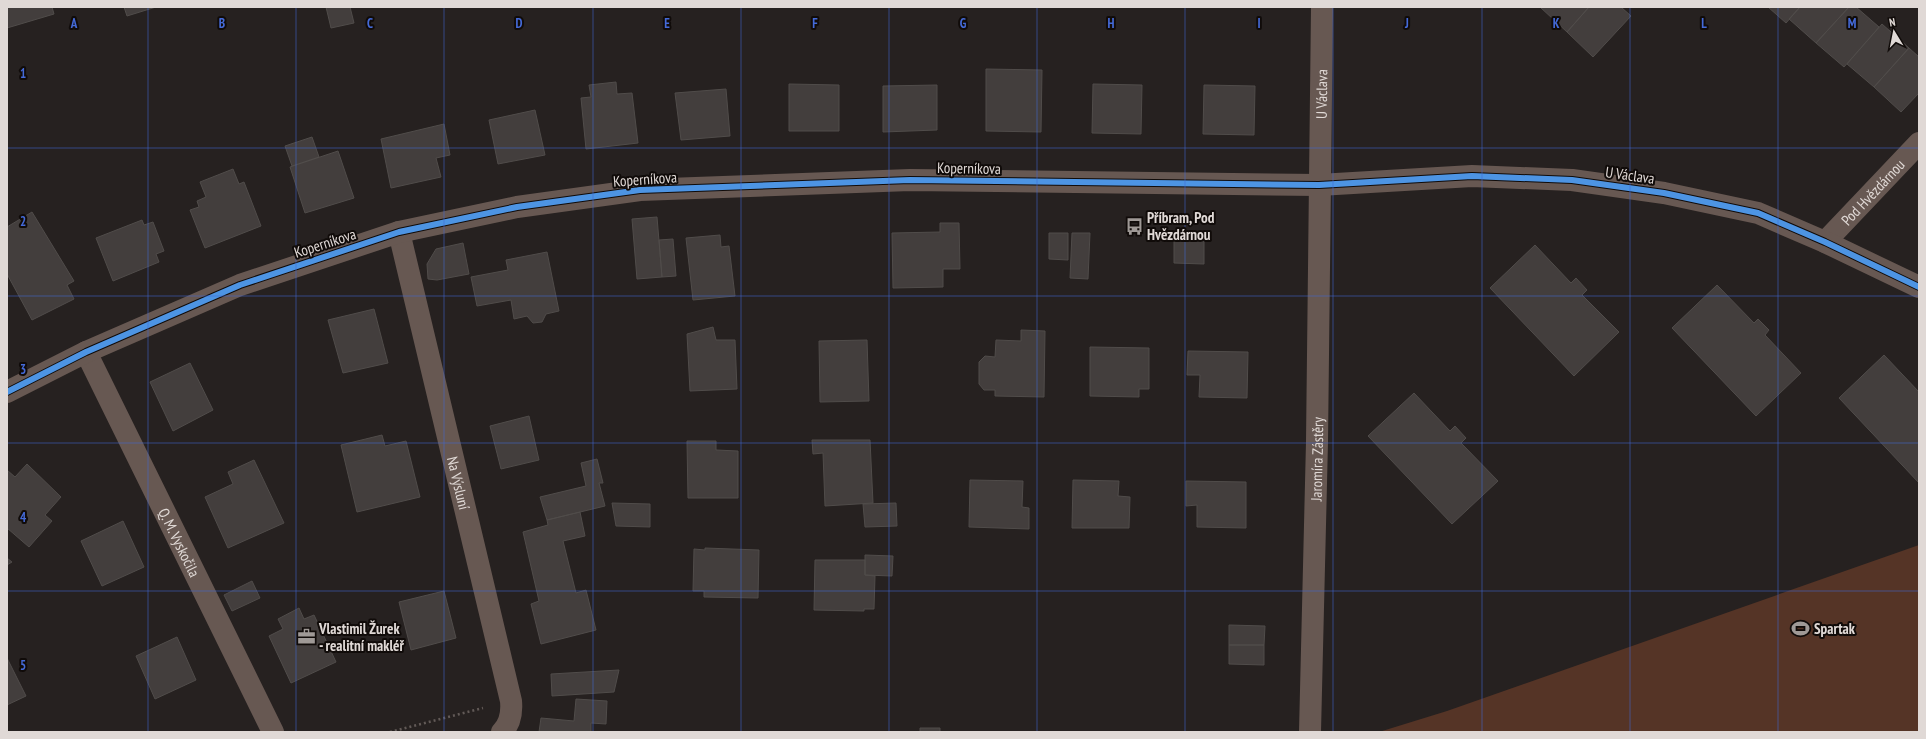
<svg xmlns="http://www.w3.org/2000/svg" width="1926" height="739" viewBox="0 0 1926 739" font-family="'PT Sans Narrow',sans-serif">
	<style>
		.park { fill: #553426 }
		.building { fill: #433e3d; stroke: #504c4a }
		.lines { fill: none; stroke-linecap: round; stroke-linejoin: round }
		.path { stroke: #625a57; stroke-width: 2.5; stroke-dasharray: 2 3; stroke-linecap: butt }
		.minor { stroke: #675852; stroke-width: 22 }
		.cycleway-casing { stroke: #100b09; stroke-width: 8 }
		.cycleway { stroke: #4d94e3; stroke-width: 6 }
		.grid { fill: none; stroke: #446ad8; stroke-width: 1; stroke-opacity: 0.55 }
		.labels { text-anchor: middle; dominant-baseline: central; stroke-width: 4; stroke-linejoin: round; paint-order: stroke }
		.street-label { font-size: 15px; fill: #e0d9d6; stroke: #100b09 }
		.poi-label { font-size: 15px; font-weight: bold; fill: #e0d9d6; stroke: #100b09; text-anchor: start }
		.grid-label { font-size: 13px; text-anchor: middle; font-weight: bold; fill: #446ad8; stroke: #100b09; stroke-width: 4; stroke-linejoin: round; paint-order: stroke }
	</style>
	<rect width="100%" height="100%" fill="#262120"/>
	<!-- park -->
	<path class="park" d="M 1919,545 L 1919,732 L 1379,732 L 1447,711 Z"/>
	<!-- building -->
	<path class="building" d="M 7,7 L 52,7 L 54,14 L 7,28 Z
		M 124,7 L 156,7 L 127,16 Z
		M 326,7 L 350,7 L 354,23 L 331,28 Z
		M 1540,7 L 1589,7 L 1567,32 Z
		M 1589,7 L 1621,7 L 1631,16 L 1593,57 L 1567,32 Z
		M 1768,7 L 1800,7 L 1786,23 Z
		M 1800,7 L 1849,7 L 1816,43 L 1789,19 Z
		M 1849,7 L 1856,7 L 1879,27 L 1844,67 L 1816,43 Z
		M 1882,24 L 1909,48 L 1874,87 L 1847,64 Z
		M 1909,48 L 1919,57 L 1919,93 L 1901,112 L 1874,87 Z
		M 986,69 L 1042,70 L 1041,132 L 986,131 Z
		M 616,82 L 617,94 L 632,93 L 638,143 L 586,149 L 581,98 L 591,97 L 589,85 Z
		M 789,84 L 839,85 L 839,131 L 789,131 Z
		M 1093,84 L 1142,85 L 1141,134 L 1092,133 Z
		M 937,85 L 937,130 L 883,132 L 883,86 Z
		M 1204,85 L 1255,86 L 1254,135 L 1203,134 Z
		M 726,89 L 730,136 L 681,140 L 675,93 Z
		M 535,110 L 545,155 L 498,164 L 489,120 Z
		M 444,124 L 450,155 L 436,158 L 441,177 L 391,188 L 381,139 Z
		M 312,137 L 319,157 L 292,166 L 285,146 Z
		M 338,151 L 354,198 L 305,213 L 290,167 Z
		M 233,169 L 239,184 L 244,182 L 261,226 L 205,248 L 190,210 L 199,207 L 197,201 L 206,197 L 200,182 Z
		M 32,212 L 74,281 L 67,285 L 74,299 L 32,320 L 7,274 L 7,227 Z
		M 657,217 L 662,277 L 637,279 L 632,219 Z
		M 142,220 L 144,225 L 153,222 L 164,251 L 156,254 L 159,262 L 113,281 L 96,238 Z
		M 940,223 L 959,223 L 960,269 L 943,269 L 943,287 L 893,288 L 892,233 L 940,232 Z
		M 1049,233 L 1068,233 L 1068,260 L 1049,259 Z
		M 1072,233 L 1090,233 L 1088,279 L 1070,278 Z
		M 1174,234 L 1204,235 L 1204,264 L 1174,263 Z
		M 720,235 L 721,247 L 729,246 L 735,296 L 693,300 L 686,238 Z
		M 673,239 L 676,276 L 662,277 L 659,240 Z
		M 463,243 L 469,274 L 437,280 L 428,279 L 427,264 L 436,249 Z
		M 1535,245 L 1571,283 L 1576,278 L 1587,290 L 1582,295 L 1619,332 L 1574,376 L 1490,288 Z
		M 547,252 L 559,311 L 546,314 L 542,322 L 533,323 L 527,316 L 514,319 L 511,300 L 477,306 L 471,277 L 508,270 L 506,260 Z
		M 1717,285 L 1754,323 L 1758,319 L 1769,330 L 1765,335 L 1801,373 L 1756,416 L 1672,328 Z
		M 374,309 L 388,363 L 343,373 L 328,320 Z
		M 713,327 L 716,340 L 735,340 L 737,389 L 690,391 L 687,334 Z
		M 1021,330 L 1045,331 L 1044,397 L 995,396 L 995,390 L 984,390 L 979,384 L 979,362 L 985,356 L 995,357 L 996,340 L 1021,341 Z
		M 867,340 L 869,401 L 820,402 L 819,341 Z
		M 1090,347 L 1149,348 L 1149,389 L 1139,389 L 1139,397 L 1090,396 Z
		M 1188,351 L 1248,352 L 1247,398 L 1199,397 L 1200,375 L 1187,375 Z
		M 1884,355 L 1919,392 L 1919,483 L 1839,398 Z
		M 190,363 L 213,410 L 173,431 L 150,382 Z
		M 1414,393 L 1450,431 L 1455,426 L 1466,438 L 1461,443 L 1498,481 L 1452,524 L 1368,436 Z
		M 529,416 L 539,460 L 501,469 L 490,426 Z
		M 382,435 L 385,446 L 406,441 L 420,497 L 357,512 L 341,445 Z
		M 812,440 L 870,440 L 873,503 L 825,506 L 823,453 L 813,454 Z
		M 687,441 L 716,441 L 716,450 L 738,451 L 738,498 L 688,498 Z
		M 597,459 L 603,483 L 599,483 L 605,506 L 547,520 L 540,497 L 586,486 L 581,463 Z
		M 254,460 L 284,523 L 228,548 L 205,497 L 233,484 L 228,472 Z
		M 27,464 L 61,497 L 45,515 L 52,521 L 29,547 L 7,528 L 7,470 L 15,477 Z
		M 970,480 L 1023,481 L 1022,507 L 1029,508 L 1029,529 L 969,527 Z
		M 1073,480 L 1119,481 L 1118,496 L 1130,497 L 1129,528 L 1072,528 Z
		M 1186,481 L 1246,482 L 1246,528 L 1197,527 L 1197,505 L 1186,506 Z
		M 612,503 L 650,504 L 650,527 L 616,526 Z
		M 896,503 L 897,526 L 865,527 L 863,504 Z
		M 580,512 L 585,536 L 563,541 L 576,593 L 586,590 L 596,630 L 541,644 L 531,604 L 539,601 L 523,532 L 548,525 L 547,520 Z
		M 123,521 L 144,567 L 102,586 L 81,541 Z
		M 705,548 L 759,550 L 758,598 L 704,597 L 704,591 L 693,591 L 694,549 L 705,550 Z
		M 865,555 L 893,556 L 892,576 L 865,575 Z
		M 7,558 L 12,562 L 7,565 Z
		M 815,560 L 865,560 L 865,575 L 875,576 L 874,609 L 864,609 L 864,611 L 814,610 Z
		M 252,581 L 260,598 L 232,611 L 224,595 Z
		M 444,591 L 456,638 L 411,650 L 399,602 Z
		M 299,608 L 304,619 L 314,615 L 336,662 L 291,683 L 269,636 L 283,629 L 278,619 Z
		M 1229,625 L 1265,626 L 1264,645 L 1229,645 Z
		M 177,637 L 196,680 L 155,699 L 136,656 Z
		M 1229,645 L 1264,645 L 1264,665 L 1229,664 Z
		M 7,658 L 26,696 L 7,705 Z
		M 619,670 L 614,692 L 552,696 L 551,674 Z
		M 576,699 L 607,701 L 606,724 L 591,723 L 591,732 L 539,732 L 541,718 L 574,721 Z
		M 920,728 L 940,728 L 940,732 L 920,732 Z"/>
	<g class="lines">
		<!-- path -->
		<path class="path" d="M 390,732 L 483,708"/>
		<!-- minor -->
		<g class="minor">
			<path id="s1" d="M 399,232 L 511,701 C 512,712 511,723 502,732"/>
			<path id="s2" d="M 1825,242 L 1919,143"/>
			<path id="s3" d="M 86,352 L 273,732"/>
			<path d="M 7,392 L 86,352 L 240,285 L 399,232 L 517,207 L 640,190 L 910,180 L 1319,185 L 1472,176 L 1572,180 L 1664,193 L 1758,213 L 1825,242 L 1919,287"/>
			<path id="s4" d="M 1310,732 L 1317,442 L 1322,7"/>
		</g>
		<defs>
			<path id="cycleway" d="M 7,392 L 86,352 L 240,285 L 399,232 L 517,207 L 640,190 L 910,180 L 1319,185 L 1472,176 L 1572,180 L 1664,193 L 1758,213 L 1825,242 L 1919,287"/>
		</defs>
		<!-- cycleway casing -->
		<use href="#cycleway" class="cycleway-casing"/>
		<!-- cycleway -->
		<use href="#cycleway" class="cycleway"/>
	</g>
	<!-- grid -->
	<path class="grid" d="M 148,7 L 148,732M 296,7 L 296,732M 444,7 L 444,732M 593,7 L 593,732M 741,7 L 741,732M 889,7 L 889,732M 1037,7 L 1037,732M 1185,7 L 1185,732M 1333,7 L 1333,732M 1482,7 L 1482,732M 1630,7 L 1630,732M 1778,7 L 1778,732M 7,148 L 1919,148M 7,296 L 1919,296M 7,443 L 1919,443M 7,591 L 1919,591"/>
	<!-- icons -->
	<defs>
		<symbol id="bus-bare" viewBox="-9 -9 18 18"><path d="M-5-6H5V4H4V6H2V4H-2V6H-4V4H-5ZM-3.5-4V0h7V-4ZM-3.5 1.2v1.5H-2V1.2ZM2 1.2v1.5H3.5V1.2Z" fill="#9f9996" stroke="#100b09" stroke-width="2.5" paint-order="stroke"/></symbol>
		<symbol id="stadium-bare" viewBox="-9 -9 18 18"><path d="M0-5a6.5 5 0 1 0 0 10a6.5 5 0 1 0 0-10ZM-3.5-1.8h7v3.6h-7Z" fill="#9f9996" stroke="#100b09" stroke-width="2.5" paint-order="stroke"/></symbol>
		<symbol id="office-bare" viewBox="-9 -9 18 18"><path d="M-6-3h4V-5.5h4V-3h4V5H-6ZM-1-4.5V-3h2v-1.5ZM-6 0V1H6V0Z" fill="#9f9996" stroke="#100b09" stroke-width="2.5" paint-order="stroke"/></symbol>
	</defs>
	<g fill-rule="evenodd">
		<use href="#bus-bare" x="1122" y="214" width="25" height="25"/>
		<use href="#stadium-bare" x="1788" y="616" width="25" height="25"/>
		<use href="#office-bare" x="294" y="624" width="25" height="25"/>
	</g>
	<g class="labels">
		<!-- street labels -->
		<g class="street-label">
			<text stroke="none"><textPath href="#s4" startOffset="638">U Václava</textPath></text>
			<text transform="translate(969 168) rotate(1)">Koperníkova</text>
			<text transform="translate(1630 175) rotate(8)">U Václava</text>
			<text transform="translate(645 179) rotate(-4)">Koperníkova</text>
			<text stroke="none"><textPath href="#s2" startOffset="69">Pod Hvězdárnou</textPath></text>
			<text transform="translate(325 243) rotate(-18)">Koperníkova</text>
			<text stroke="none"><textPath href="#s4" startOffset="273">Jaromíra Zástěry</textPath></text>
			<text stroke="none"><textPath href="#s1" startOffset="258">Na Výsluní</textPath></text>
			<text stroke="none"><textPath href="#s3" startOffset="212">Q. M. Vyskočila</textPath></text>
		</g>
		<!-- poi labels -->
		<g class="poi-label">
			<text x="1147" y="217">Příbram, Pod<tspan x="1147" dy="17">Hvězdárnou</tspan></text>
			<text x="319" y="628">Vlastimil Žurek<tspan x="319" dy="17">- realitní makléř</tspan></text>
			<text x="1814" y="628">Spartak</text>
		</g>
	</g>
	<g class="grid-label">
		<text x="74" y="28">A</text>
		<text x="222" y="28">B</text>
		<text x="370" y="28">C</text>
		<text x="519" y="28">D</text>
		<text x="667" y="28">E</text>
		<text x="815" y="28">F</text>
		<text x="963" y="28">G</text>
		<text x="1111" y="28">H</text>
		<text x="1259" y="28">I</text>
		<text x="1407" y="28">J</text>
		<text x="1556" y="28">K</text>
		<text x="1704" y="28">L</text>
		<text x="1852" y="28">M</text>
		<text x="23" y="78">1</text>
		<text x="23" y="226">2</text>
		<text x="23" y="374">3</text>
		<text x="23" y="522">4</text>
		<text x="23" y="670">5</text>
	</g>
	<!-- border -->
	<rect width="1926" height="739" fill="none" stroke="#e0d9d6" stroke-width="16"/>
	<!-- north arrow -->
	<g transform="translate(1894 32) rotate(350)" stroke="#100b09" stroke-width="3" paint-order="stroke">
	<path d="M0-3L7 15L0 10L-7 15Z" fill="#e0d9d6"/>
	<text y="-6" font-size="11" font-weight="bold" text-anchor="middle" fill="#e0d9d6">N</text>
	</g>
</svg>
